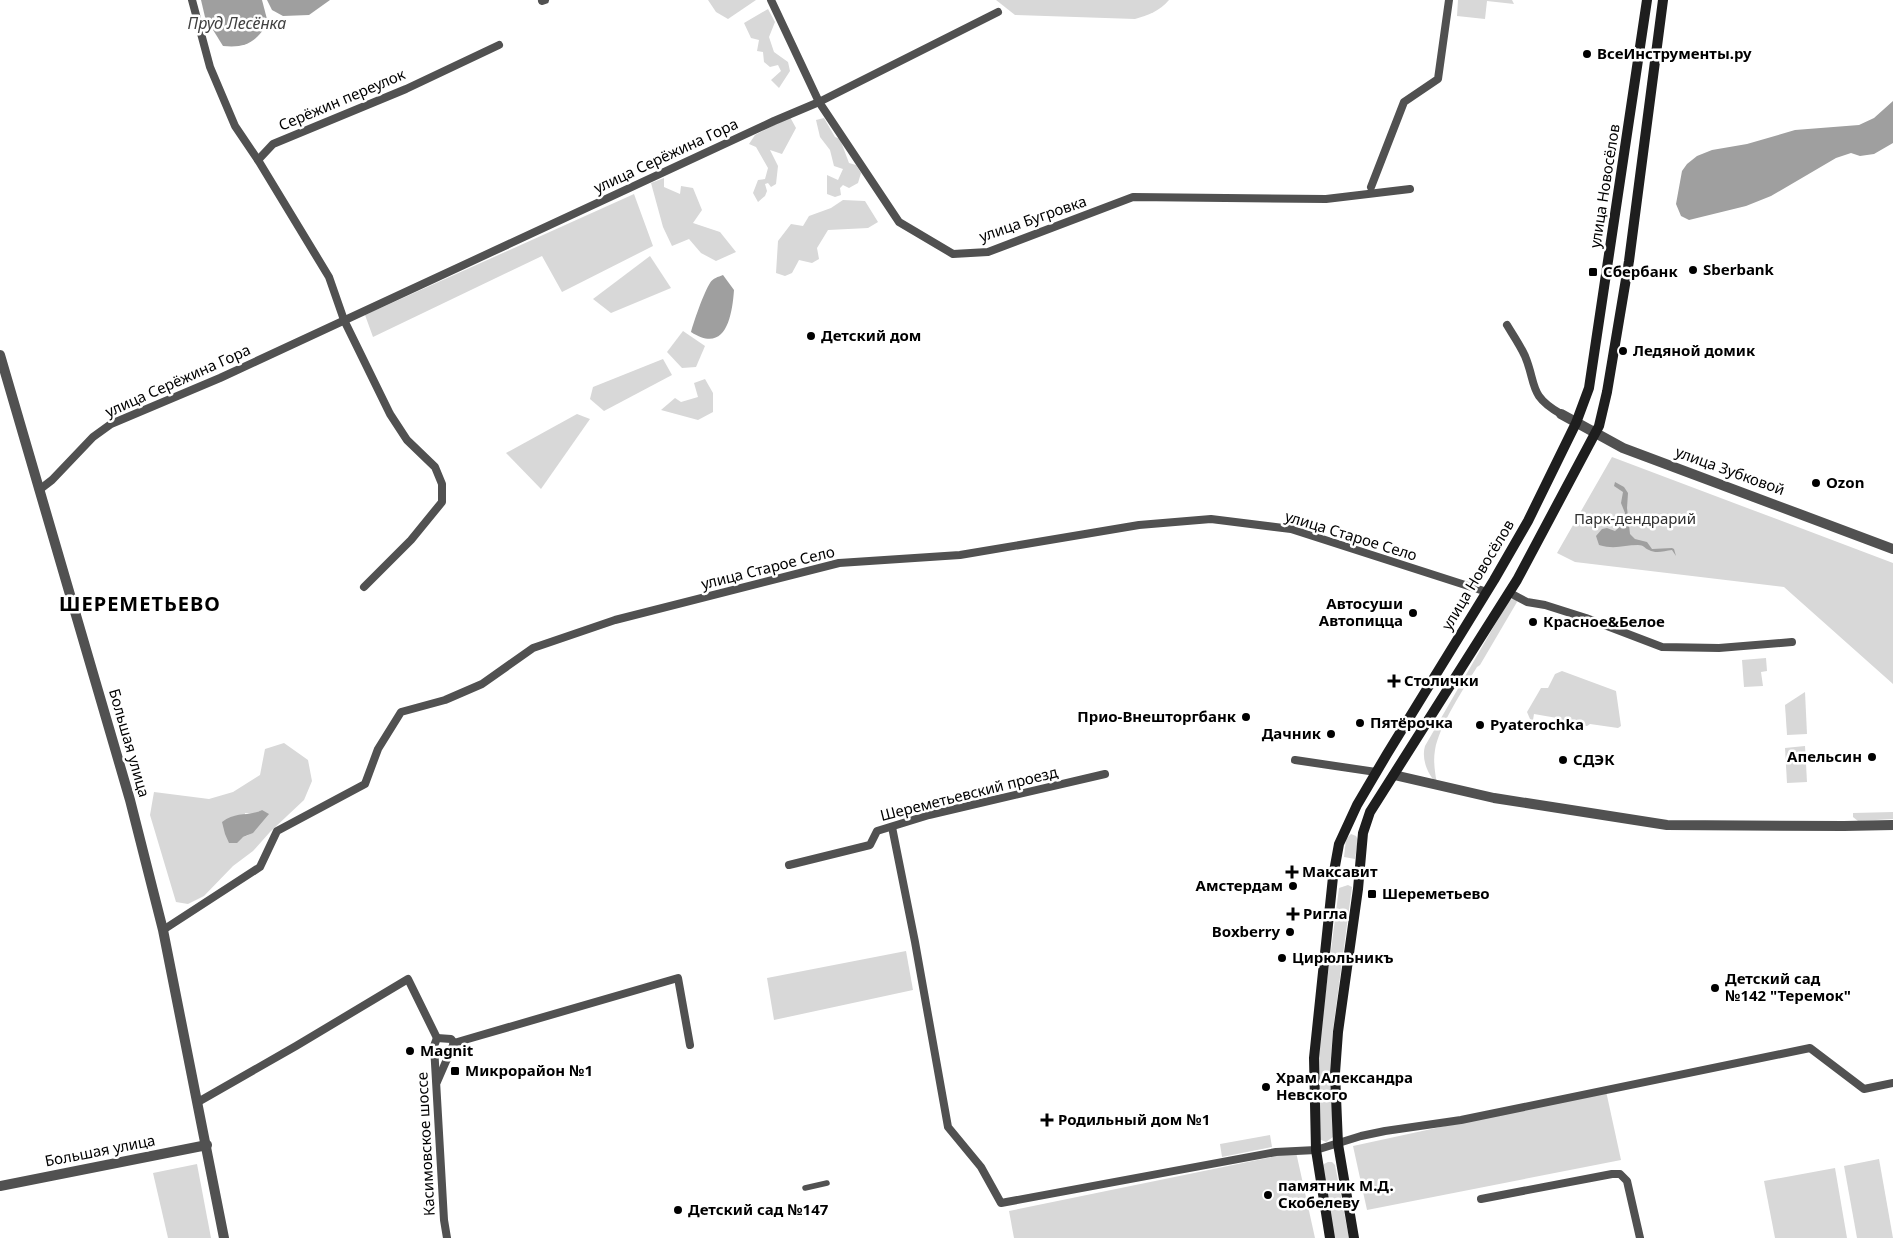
<svg xmlns="http://www.w3.org/2000/svg" width="1893" height="1238" font-family="'Noto Sans',sans-serif">
<style>
.green{fill:#d8d8d8;fill-rule:evenodd}
.water{fill:#9f9f9f}
.lines{fill:none;stroke-linecap:round;stroke-linejoin:round}
.pedestrian{stroke:#515151;stroke-width:5.5}
.minor{stroke:#515151;stroke-width:8}
.tertiary{stroke:#515151;stroke-width:10}
.secondary{stroke:#1e1e1e;stroke-width:10}
.poi-dot{fill:#000;stroke:#fff;stroke-width:2}
.labels{text-anchor:middle;stroke-width:5;stroke-linejoin:round;paint-order:stroke}
.poi-label{font-size:15px;font-weight:bold;fill:#000;stroke:#fff;text-anchor:start}
.street-label{font-size:15px;fill:#000;stroke:#fff}
.park-label{font-size:15px;fill:#2f2f2f;stroke:#fff}
.water-label{font-size:16px;font-style:italic;fill:#404040;stroke:#fff}
.district-label{font-size:20px;font-weight:bold;letter-spacing:1px;fill:#000;stroke:#fff}
</style>
<rect width="100%" height="100%" fill="#fff"/>
<!-- green -->
<g class="green">
<path d="M708 0H756L728 19 716 12Z"/>
<path d="M996 0H1169C1160 11 1148 15 1135 19L1015 15Z"/>
<path d="M1458 0H1512L1514 4 1487 1 1485 19 1457 16Z"/>
<path d="M768 9 775 22 769 37 774 52 788 62 790 71 779 88 771 80 781 71 778 65 770 67 764 62 763 52 757 51 759 40 751 38 744 23Z"/>
<path d="M790 117 796 128 782 154 770 150 778 166 776 184 771 187 768 183 765 184 767 191 765 196 758 202 753 193 758 180 765 179 768 168 756 147 749 144 755 135Z"/>
<path d="M824 118 835 137 840 139 849 163 856 165 861 173 858 183 849 188 843 185 840 188 841 195 835 197 827 194V175L838 180 843 169 834 166 830 150 820 137 816 120Z"/>
<path d="M664 178V187L680 194 681 186 693 188 702 210 693 223 720 232 736 252 716 261 701 253 689 239 672 246 663 227 651 183Z"/>
<path d="M634 194 653 246 562 292 542 256 373 337 365 315Z"/>
<path d="M843 200 865 201 878 222 868 228 828 230 817 248 819 259 812 263 799 260 792 273 785 276 776 273 778 241 791 224 803 226 809 216 831 208Z"/>
<path d="M650 256 671 288 611 313 593 299Z"/>
<path d="M683 331 705 346 696 367 682 368 667 352Z"/>
<path d="M663 359 672 375 604 411 590 399 593 387Z"/>
<path d="M705 379 713 393V412L698 420 661 410 675 398 681 402 698 397 694 383Z"/>
<path d="M577 414 590 419 541 489 506 453Z"/>
<path d="M1612 457 1893 563V684L1784 587 1575 562 1557 553Z"/>
<path d="M1513 599H1516L1517 602 1480 665 1477 667C1464 688 1439 726 1435 750 1433 761 1435 773 1437 784 1428 775 1421 759 1425 746L1509 600Z"/>
<path d="M1766 658 1767 671 1761 672 1763 686 1744 687 1742 660Z"/>
<path d="M1562 671 1616 691 1621 726 1618 728 1590 724 1587 726 1561 722 1557 718 1534 714 1533 720 1530 719 1527 712 1541 688H1548L1555 674Z"/>
<path d="M1805 692 1807 734 1787 735 1785 705Z"/>
<path d="M284 743 308 760 312 781 304 800 270 832 253 851 233 866 204 896 188 904 176 902 150 815 154 792 209 799 233 792 260 775 265 749ZM262 810C259 823 257 833 243 837L245 813 253 814Z"/>
<path d="M1805 746 1807 782 1787 783 1785 748Z"/>
<path d="M1893 812V819L1858 821 1853 817V813Z"/>
<path d="M1351 834 1356 836 1358 840 1355 859 1344 857 1346 839Z"/>
<path d="M1348 885 1352 887 1333 1030 1330 1071 1333 1137 1326 1142 1319 1139 1318 1069 1321 1028 1339 888Z"/>
<path d="M906 951 913 990 774 1020 767 978Z"/>
<path d="M1606 1091 1621 1160 1367 1210 1353 1146Z"/>
<path d="M1270 1135 1272 1147 1222 1157 1220 1144Z"/>
<path d="M1296 1152 1315 1238H1014L1009 1211Z"/>
<path d="M1879 1159 1893 1238H1857L1844 1166Z"/>
<path d="M1328 1162H1332L1335 1165 1349 1238H1334L1322 1167 1324 1164Z"/>
<path d="M197 1164 211 1238H168L153 1173Z"/>
<path d="M1835 1168 1847 1238H1775L1764 1181Z"/>
</g>
<!-- water -->
<g class="water">
<path d="M201 0H262L268 23C255 43 246 48 223 46L205 17Z"/>
<path d="M267 0H330L309 15 283 16 272 10Z"/>
<path d="M1893 101V143L1874 154 1860 156 1851 153 1836 158 1771 196 1746 206 1689 220 1681 216 1676 204 1682 171 1687 164 1697 156 1712 150 1747 144 1795 130 1859 125 1874 118Z"/>
<path d="M723 275 734 290C732 318 725 354 691 332 694 321 704 292 710 283 713 278 718 277 723 275Z"/>
<path d="M1615 482 1624 487 1628 493 1627 508 1630 534 1635 539 1647 542 1652 549 1672 548 1674 549 1676 556 1672 550C1664 551 1656 554 1649 550 1644 548 1644 545 1638 545 1624 545 1615 550 1599 545L1596 536 1602 529 1607 528 1615 531 1624 523 1625 513 1621 503 1623 492 1614 486Z"/>
<path d="M262 810 269 814 253 833 243 837 237 843H229L225 834 222 822C236 811 247 817 262 810Z"/>
</g>
<g class="lines">
<!-- pedestrian -->
<path class="pedestrian" d="M805 1188 827 1183"/>
<!-- minor -->
<g class="minor">
<path d="M192 0 210 67 235 126 258 160"/>
<path d="M771 0 819 102 899 222 953 254 988 252 1133 197 1326 199 1410 189"/>
<path d="M542 1 545 0"/>
<path d="M1371 187 1404 102 1438 79 1449 0"/>
<path d="M1507 325C1513 335 1520 345 1525 356 1537 385 1528 395 1561 414"/>
<path d="M39 490 52 480 93 437 111 424 220 378 774 121 819 102 998 12"/>
<path d="M364 587 411 540 442 502V484L435 467 407 440 390 414 344 320 329 277 258 160 273 144 406 89 499 45"/>
<path d="M1510 593 1527 602 1545 605 1586 618 1662 647 1719 648 1792 642"/>
<path d="M1295 760 1376 772"/>
<path d="M892 827 915 942 948 1127 981 1167 1001 1203 1276 1152 1316 1150 1361 1136 1385 1131 1461 1120 1810 1048 1864 1089 1893 1083"/>
<path d="M789 865 870 845 877 831 929 815 1105 774"/>
<path d="M163 930 260 867 277 831 365 784 378 749 401 712 445 700 482 684 533 648 615 620 839 563 960 555 1139 525 1211 519 1291 529 1487 592"/>
<path d="M437 1038 434 1046 444 1220 447 1238"/>
<path d="M437 1038 451 1039 454 1043"/>
<path d="M454 1043 678 978 690 1045"/>
<path d="M437 1082 454 1043"/>
<path d="M198 1102 296 1046 408 979 437 1038"/>
<path d="M1481 1199 1612 1174H1620L1627 1181 1640 1238"/>
</g>
<!-- tertiary -->
<g class="tertiary">
<path d="M0 355 130 800 163 930 224 1238"/>
<path d="M1561 414 1623 448 1893 549"/>
<path d="M1394 775 1494 798 1667 825 1844 826 1893 825"/>
<path d="M0 1186 207 1145"/>
</g>
<!-- secondary -->
<g class="secondary">
<path d="M1330 1238 1316 1150 1314 1058 1333 877 1339 844 1357 805 1387 754 1494 580 1528 521 1576 423 1589 388 1647 0"/>
<path d="M1354 1238 1338 1144 1335 1073 1338 1032 1358 889 1363 833 1370 812 1517 580 1599 426 1607 392 1629 261 1663 0"/>
</g>
</g>
<!-- markers -->
<g class="poi-dot">
<circle cx="1587" cy="54" r="5"/>
<circle cx="1693" cy="270" r="5"/>
<rect x="1588" y="267" width="10" height="10" rx="2.5"/>
<circle cx="811" cy="336" r="5"/>
<circle cx="1623" cy="351" r="5"/>
<circle cx="1816" cy="483" r="5"/>
<circle cx="1413" cy="613" r="5"/>
<circle cx="1533" cy="622" r="5"/>
<path d="M1391.5 673.5h5v5h5v5h-5v5h-5v-5h-5v-5h5z"/>
<circle cx="1246" cy="717" r="5"/>
<circle cx="1360" cy="723" r="5"/>
<circle cx="1480" cy="725" r="5"/>
<circle cx="1331" cy="734" r="5"/>
<circle cx="1872" cy="757" r="5"/>
<circle cx="1563" cy="760" r="5"/>
<path d="M1289.5 864.5h5v5h5v5h-5v5h-5v-5h-5v-5h5z"/>
<circle cx="1293" cy="886" r="5"/>
<rect x="1367" y="889" width="10" height="10" rx="2.5"/>
<path d="M1290.5 906.5h5v5h5v5h-5v5h-5v-5h-5v-5h5z"/>
<circle cx="1290" cy="932" r="5"/>
<circle cx="1282" cy="958" r="5"/>
<circle cx="1715" cy="988" r="5"/>
<circle cx="410" cy="1051" r="5"/>
<rect x="450" y="1066" width="10" height="10" rx="2.5"/>
<circle cx="1266" cy="1087" r="5"/>
<path d="M1044.5 1112.5h5v5h5v5h-5v5h-5v-5h-5v-5h5z"/>
<circle cx="1268" cy="1195" r="5"/>
<circle cx="678" cy="1210" r="5"/>
</g>
<g class="labels">
<!-- poi labels -->
<g class="poi-label">
<text x="1597" y="59">ВсеИнструменты.ру</text>
<text x="1703" y="275">Sberbank</text>
<text x="1603" y="277">Сбербанк</text>
<text x="821" y="341">Детский дом</text>
<text x="1633" y="356">Ледяной домик</text>
<text x="1826" y="488">Ozon</text>
<text x="1403" y="609" text-anchor="end">Автосуши<tspan x="1403" dy="17">Автопицца</tspan></text>
<text x="1543" y="627">Красное&amp;Белое</text>
<text x="1404" y="686">Столички</text>
<text x="1236" y="722" text-anchor="end">Прио-Внешторгбанк</text>
<text x="1370" y="728">Пятёрочка</text>
<text x="1490" y="730">Pyaterochka</text>
<text x="1321" y="739" text-anchor="end">Дачник</text>
<text x="1862" y="762" text-anchor="end">Апельсин</text>
<text x="1573" y="765">СДЭК</text>
<text x="1302" y="877">Максавит</text>
<text x="1283" y="891" text-anchor="end">Амстердам</text>
<text x="1382" y="899">Шереметьево</text>
<text x="1303" y="919">Ригла</text>
<text x="1280" y="937" text-anchor="end">Boxberry</text>
<text x="1292" y="963">Цирюльникъ</text>
<text x="1725" y="984">Детский сад<tspan x="1725" dy="17">№142 "Теремок"</tspan></text>
<text x="420" y="1056">Magnit</text>
<text x="465" y="1076">Микрорайон №1</text>
<text x="1276" y="1083">Храм Александра<tspan x="1276" dy="17">Невского</tspan></text>
<text x="1058" y="1125">Родильный дом №1</text>
<text x="1278" y="1191">памятник М.Д.<tspan x="1278" dy="17">Скобелеву</tspan></text>
<text x="688" y="1215">Детский сад №147</text>
</g>
<!-- street labels -->
<g class="street-label">
<text transform="translate(342 100) rotate(-23)" y="5">Серёжин переулок</text>
<text transform="translate(666 156) rotate(-25)" y="5">улица Серёжина Гора</text>
<text transform="translate(1605 186) rotate(-81)" y="5">улица Новосёлов</text>
<text transform="translate(1033 219) rotate(-19)" y="5">улица Бугровка</text>
<text transform="translate(178 381) rotate(-24)" y="5">улица Серёжина Гора</text>
<text transform="translate(1730 471) rotate(20)" y="5">улица Зубковой</text>
<text transform="translate(1351 536) rotate(17)" y="5">улица Старое Село</text>
<text transform="translate(768 568) rotate(-14)" y="5">улица Старое Село</text>
<text transform="translate(1478 575) rotate(-59)" y="5">улица Новосёлов</text>
<text transform="translate(129 743) rotate(74)" y="5">Большая улица</text>
<text transform="translate(969 794) rotate(-14)" y="5">Шереметьевский проезд</text>
<text transform="translate(426 1144) rotate(-93)" y="5">Касимовское шоссе</text>
<text transform="translate(100 1151) rotate(-11)" y="5">Большая улица</text>
</g>
<!-- park labels -->
<g class="park-label">
<text x="1635" y="524">Парк-дендрарий</text>
</g>
<!-- water labels -->
<g class="water-label">
<text x="237" y="29">Пруд Лесёнка</text>
</g>
<!-- district labels -->
<g class="district-label">
<text x="140" y="611">ШЕРЕМЕТЬЕВО</text>
</g>
</g>
</svg>
